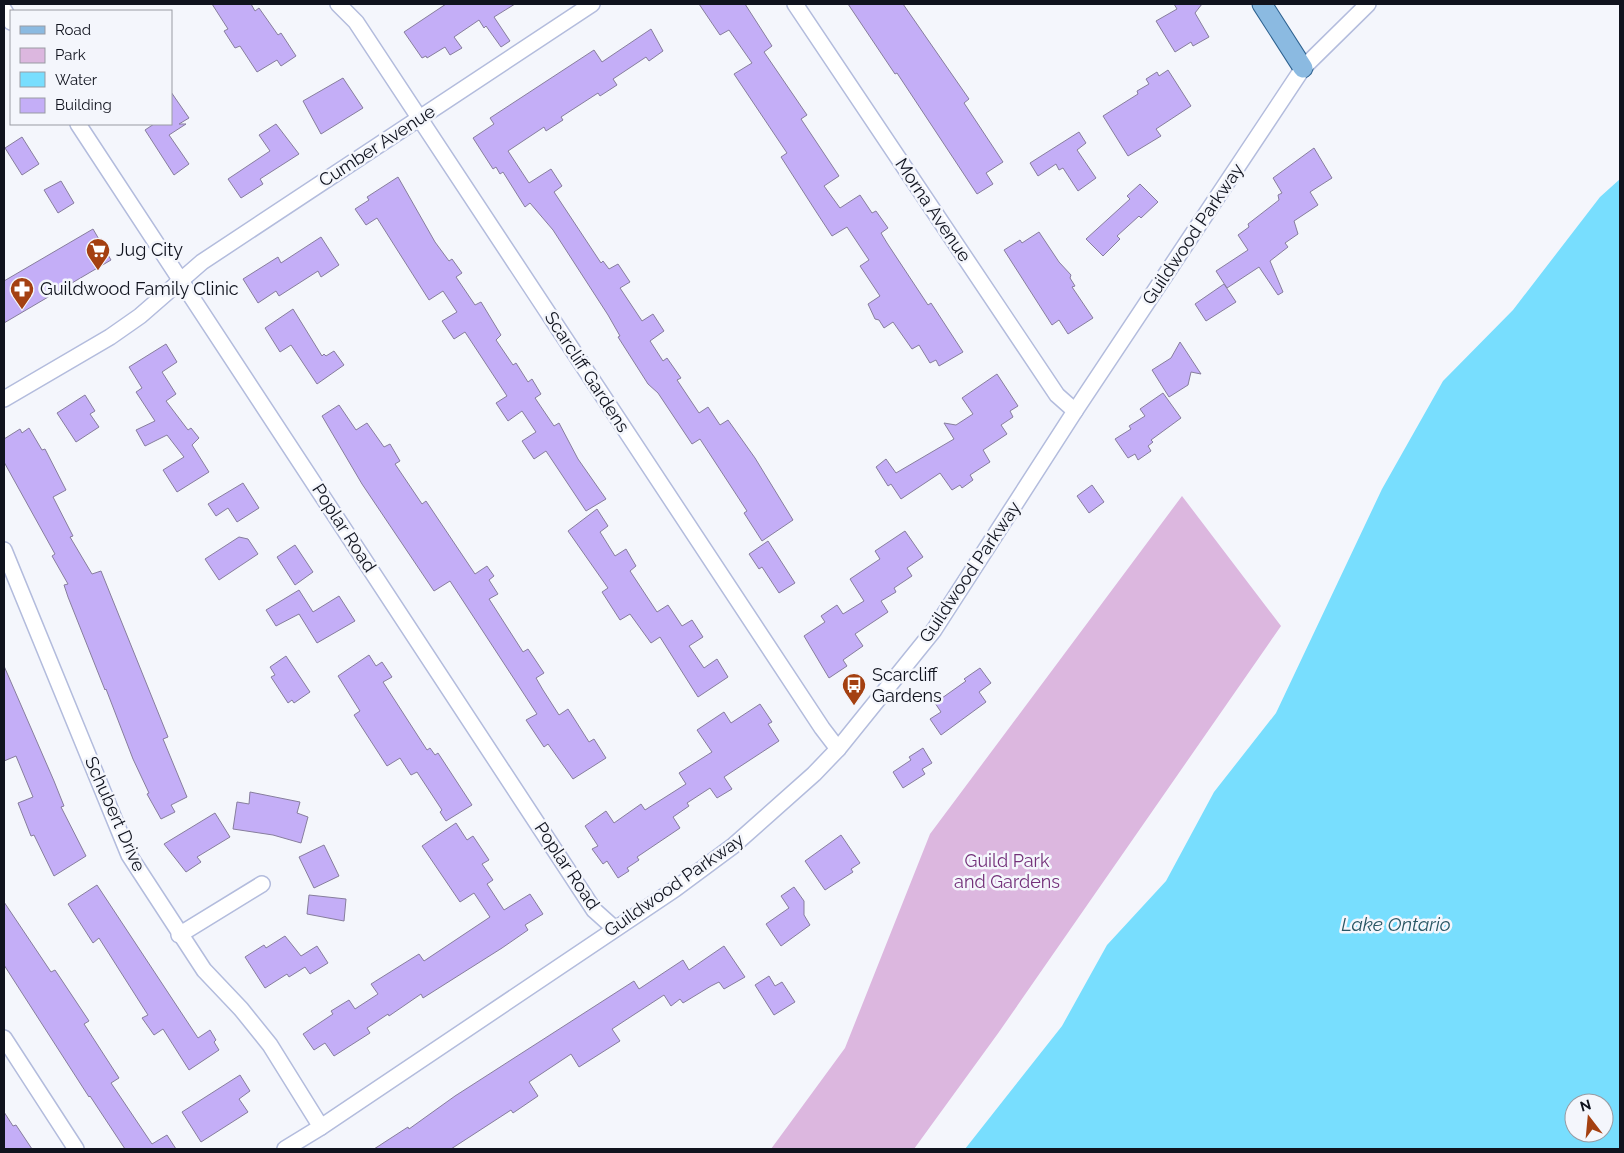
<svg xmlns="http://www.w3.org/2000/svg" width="1624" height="1153" font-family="Raleway,sans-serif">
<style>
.green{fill:#dcb7df}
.water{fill:#78defe;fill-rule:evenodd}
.building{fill:#c4aef7;stroke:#877e9d}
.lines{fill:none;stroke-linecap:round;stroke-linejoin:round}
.minor-casing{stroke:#b3bcdd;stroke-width:18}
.major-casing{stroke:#2e6290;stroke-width:21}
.minor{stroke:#fff;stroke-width:15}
.major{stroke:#8bbae1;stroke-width:19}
.labels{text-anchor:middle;stroke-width:5;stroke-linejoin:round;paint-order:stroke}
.street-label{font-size:18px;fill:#10131e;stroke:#f4f6fc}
.poi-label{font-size:18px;fill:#10131e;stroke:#f4f6fc;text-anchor:start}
.park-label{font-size:18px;fill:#733079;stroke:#f4f6fc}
.water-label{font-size:19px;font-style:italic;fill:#295664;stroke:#f4f6fc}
</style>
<rect width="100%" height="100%" fill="#f4f6fc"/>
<!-- green -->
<path class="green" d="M1182 496 1281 626 999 1032 914 1149H771L845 1048 930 834Z"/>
<!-- water -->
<path class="water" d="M1620 179V1149H965L1062 1026 1107 945 1166 881 1214 792 1276 713 1382 489 1443 381 1513 310 1600 197ZM1574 1103H1604V1133H1574Z"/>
<!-- building -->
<g class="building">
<path d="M212 4H251L255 11 259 8 278 35 281 33 296 56 281 66 277 60 257 72 240 46 235 48 224 31 228 29Z"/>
<path d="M446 4H515L494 17 510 41 501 47 486 26 484 28 479 20 454 37 462 48 450 55 445 47 427 58 426 56 422 58 404 32Z"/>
<path d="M699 4H745L772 46 764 52 807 115 801 119 839 176 824 186 840 208 860 195 872 213 876 211 888 228 881 233 887 243 928 305 931 303 963 352 939 366 936 360 930 363 919 345 912 349 893 322 884 328 879 320 875 319 868 304 880 296 860 266 869 260 847 227 832 236 815 210 781 157 787 153 734 74 752 63 729 30 720 35Z"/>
<path d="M848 4H903L969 99 964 103 1003 162 986 173 993 184 977 194 897 73 895 74Z"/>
<path d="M1174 4H1202L1195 13 1209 37 1193 46 1191 42 1175 52 1156 21 1177 9Z"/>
<path d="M651 29 663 51 649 61 646 57 613 79 617 85 600 96 598 93 561 117 563 120 546 131 544 127 508 151 529 183 551 169 562 186 554 192 601 263 603 261 609 269 618 264 630 282 620 288 642 321 653 314 664 331 650 341 663 361 667 358 681 378 677 380 699 413 708 407 720 425 728 420 755 458 793 520 762 541 744 513 747 511 700 439 692 444 658 393 648 384 618 337 620 336 608 315 553 230 530 203 525 207 503 172 500 174 496 167 493 169 473 138 494 124 490 118 594 50 602 62Z"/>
<path d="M1168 70 1191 106 1156 129 1161 136 1128 156 1103 116 1138 94 1137 91 1149 84 1146 79 1157 72 1159 76Z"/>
<path d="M343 78 363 108 321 134 303 101Z"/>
<path d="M171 92 189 118 179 124H186L169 135 189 164 174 175 145 130 154 124H171Z"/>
<path d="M276 124 299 154 260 179 263 184 241 198 228 179 270 151 259 135Z"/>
<path d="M1079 132 1086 143 1077 150 1096 178 1078 191 1063 168 1059 170 1056 164 1038 176 1030 163Z"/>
<path d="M22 137 39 164 22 175 5 148Z"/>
<path d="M1314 148 1332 178 1310 192 1318 205 1294 221 1298 234 1285 243 1288 247 1270 261 1283 292 1278 295 1259 267 1227 288 1216 271 1248 250 1238 235 1249 227 1248 224 1279 200 1278 195 1282 193 1273 178Z"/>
<path d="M398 177 435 242 449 261 452 259 462 273 456 277 475 305 481 302 501 335 496 340 513 365 516 363 528 382 532 379 541 394 535 398 554 426 559 423 578 459 606 499 586 511 546 451 534 459 522 441 536 432 522 411 508 421 496 403 507 396 465 332 454 339 442 321 457 312 443 291 429 300 377 218 366 225 355 209 369 200 367 197Z"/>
<path d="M61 181 74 203 58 213 44 190Z"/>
<path d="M1140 184 1158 202 1141 218 1139 216 1117 236 1120 239 1103 256 1086 239 1130 199 1127 196Z"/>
<path d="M93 229 111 260 4 323V281Z"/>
<path d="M1039 232 1059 262 1071 275 1070 278 1075 286 1072 287 1093 318 1068 334 1059 320 1052 325 1004 250 1020 240 1022 243Z"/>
<path d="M321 237 339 265 321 277 318 271 279 296 276 291 258 303 243 279 278 257 281 263Z"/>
<path d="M1224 284 1236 302 1206 321 1195 304Z"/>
<path d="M293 309 322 356 324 354 326 356 334 351 344 365 317 384 291 345 280 352 265 328Z"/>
<path d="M1180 342 1201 374 1191 372 1188 385 1169 397 1152 370 1171 358Z"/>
<path d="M166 344 177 362 162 372 176 394 166 401 188 430 191 428 199 438 192 445 209 472 177 492 163 470 184 457 167 435 145 446 136 430 155 421 136 392 142 388 129 367Z"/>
<path d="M997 374 1018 406 1010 411 1013 417 1001 425 1007 434 983 450 990 462 970 475 973 480 962 488 960 485 952 490 940 473 901 499 891 484 888 486 876 467 886 459 896 473 954 439 944 423 956 425 973 414 962 398Z"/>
<path d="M1163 393 1181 418 1151 440 1153 442 1148 446 1151 451 1138 460 1135 454 1128 458 1115 439 1131 429 1129 426 1145 416 1140 409Z"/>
<path d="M85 395 95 411 90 414 99 427 76 442 57 413Z"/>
<path d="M339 405 356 430 367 423 384 447 390 444 400 461 395 464 422 504 426 501 475 574 487 566 494 576 489 580 498 594 489 599 523 652 528 649 544 673 536 678 543 690 559 715 568 709 589 742 594 739 606 758 573 779 548 744 544 747 526 720 537 714 450 581 434 591 362 484 322 416Z"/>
<path d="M29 428 42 450 45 449 66 490 53 497 73 536 70 537 92 574 101 571 168 737 163 739 187 797 171 805 175 812 161 819 147 794 149 793 133 759 106 689 105 690 68 597 64 585 68 584 52 556 55 554 4 462V439L20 429 22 433Z"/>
<path d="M243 483 259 508 237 522 228 508 216 516 208 504Z"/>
<path d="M1092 485 1104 502 1089 513 1077 496Z"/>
<path d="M597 509 608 526 600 532 615 556 626 549 636 566 630 571 657 612 668 605 682 626 692 620 703 637 689 646 704 668 717 659 728 677 698 697 660 637 651 643 630 614 620 620 602 592 608 588 568 531Z"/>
<path d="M905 531 923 557 907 568 912 576 894 588 896 592 881 601 888 612 855 634 863 646 843 660 847 666 829 678 804 636 825 622 821 616 837 605 843 614 864 601 850 579 880 559 875 551Z"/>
<path d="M239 537 248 539 258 554 219 580 205 559Z"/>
<path d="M768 541 795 583 779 593 762 567 759 569 749 554Z"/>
<path d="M295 545 313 572 295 585 277 557Z"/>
<path d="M299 590 313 612 339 596 355 621 317 643 299 614 276 626 266 610Z"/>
<path d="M369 655 376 666 382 662 392 677 383 682 427 750 430 748 435 755 438 753 472 805 446 821 440 812 442 810 417 772 411 775 400 758 387 766 354 715 360 711 338 676Z"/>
<path d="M286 656 310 692 294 703 292 700 288 703 271 677 275 675 270 667Z"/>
<path d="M4 666 54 781 64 806 61 807 86 856 54 876 34 835 31 836 18 803 33 797 16 756 4 761Z"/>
<path d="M980 668 991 683 979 692 986 702 941 735 930 719 941 712 935 703 966 681 964 679Z"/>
<path d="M760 704 772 722 768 724 779 741 724 777 732 789 717 798 710 788 687 803 689 806 673 817 680 828 637 857 639 860 627 868 629 871 618 878 607 861 603 864 592 849 598 846 585 826 606 811 614 823 641 804 645 810 686 784 679 773 712 752 697 730 724 712 731 723Z"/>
<path d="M923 748 932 763 922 769 925 774 903 788 893 772 911 760 909 757Z"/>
<path d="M250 792 300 802 297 813 308 817 301 843 273 835 233 829 237 802 249 804Z"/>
<path d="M215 813 230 837 197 857 201 862 186 872 164 844Z"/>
<path d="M456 823 467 840 473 836 489 860 482 864 493 880 487 884 504 910 530 894 543 914 525 925 528 930 502 948 423 998 421 994 389 1016 388 1014 367 1028 370 1033 334 1056 325 1043 314 1050 303 1034 333 1014 331 1011 349 1000 355 1009 378 994 371 984 419 954 424 961 490 917 474 893 460 902 422 846Z"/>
<path d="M841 835 860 863 851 869 853 872 825 890 805 861Z"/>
<path d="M324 845 339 876 314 888 299 857Z"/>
<path d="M97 885 198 1038 210 1030 216 1040 214 1042 219 1050 189 1070 163 1029 154 1035 142 1018 148 1015 99 938 93 943 68 904Z"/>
<path d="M794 887 804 901V915L810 925 781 946 766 924 789 908 781 896Z"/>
<path d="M309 895 346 899 344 921 307 914Z"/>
<path d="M4 902 51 972 55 970 89 1021 84 1024 119 1078 111 1083 152 1144 167 1135 176 1149H125L90 1096 89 1097 4 965Z"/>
<path d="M285 936 301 956 317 946 328 963 310 974 305 967 289 977 287 974 265 988 245 957 264 945 266 948Z"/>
<path d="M724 946 745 977 724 989 719 982 711 986 683 1003 680 999 671 1006 664 995 612 1029 620 1041 579 1067 571 1054 529 1082 538 1096 513 1113 511 1110 451 1149H374L408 1127 409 1129 455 1096 634 981 639 989 683 960 689 970Z"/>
<path d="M769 976 775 986 782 982 795 1002 774 1015 755 985Z"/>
<path d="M240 1075 250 1091 239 1099 248 1112 201 1142 182 1112Z"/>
<path d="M4 1112 13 1126 16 1125 32 1149H4Z"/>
</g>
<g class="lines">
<!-- minor casing -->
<g class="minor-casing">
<g id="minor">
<path d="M338 4 356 22 822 728 838 749"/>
<path d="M795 4 1057 395 1075 411"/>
<path d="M4 10 11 22"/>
<path d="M78 124 594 910 614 928"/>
<path d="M4 399 110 337 140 316 202 262 592 4"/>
<path d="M4 550 129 855 204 970 241 1009 270 1045 321 1127"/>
<path d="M179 935 262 884"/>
<path d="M4 1038 76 1149"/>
<path d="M285 1149 321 1127 675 889 733 846 814 774 838 749 934 630 1075 411 1303 68 1368 4"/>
</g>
</g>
<!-- major casing -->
<g class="major-casing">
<path id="major" d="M1262 4 1303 68"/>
</g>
<!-- minor -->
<use href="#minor" class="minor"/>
<!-- major -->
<use href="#major" class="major"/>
</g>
<!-- icons -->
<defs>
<g id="supermarket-pin" transform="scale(1.25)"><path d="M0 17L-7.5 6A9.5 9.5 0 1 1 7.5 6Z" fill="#a44011" stroke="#f4f6fc"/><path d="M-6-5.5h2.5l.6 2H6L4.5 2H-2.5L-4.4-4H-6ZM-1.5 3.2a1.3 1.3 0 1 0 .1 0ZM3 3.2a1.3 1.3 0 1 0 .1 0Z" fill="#fff"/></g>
<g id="pharmacy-pin" transform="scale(1.25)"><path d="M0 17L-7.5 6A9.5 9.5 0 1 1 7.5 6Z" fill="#a44011" stroke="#f4f6fc"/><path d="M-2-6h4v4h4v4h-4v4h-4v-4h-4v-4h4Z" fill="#fff"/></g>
<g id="bus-pin" transform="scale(1.25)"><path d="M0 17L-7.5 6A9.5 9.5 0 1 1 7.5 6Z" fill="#a44011" stroke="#f4f6fc"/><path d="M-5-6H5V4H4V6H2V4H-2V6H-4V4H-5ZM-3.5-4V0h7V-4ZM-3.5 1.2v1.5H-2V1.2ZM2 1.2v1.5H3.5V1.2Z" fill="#fff"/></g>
</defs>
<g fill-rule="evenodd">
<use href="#supermarket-pin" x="98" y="250"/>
<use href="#pharmacy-pin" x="22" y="289"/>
<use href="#bus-pin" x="854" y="685"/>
</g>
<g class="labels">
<!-- street labels -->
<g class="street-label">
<text transform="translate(377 146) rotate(-33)" y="6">Cumber Avenue</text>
<text transform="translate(933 210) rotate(56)" y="6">Morna Avenue</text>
<text transform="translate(1193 234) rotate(-56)" y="6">Guildwood Parkway</text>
<text transform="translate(587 372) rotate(57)" y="6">Scarcliff Gardens</text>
<text transform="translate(344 528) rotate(57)" y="6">Poplar Road</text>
<text transform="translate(970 572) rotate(-56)" y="6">Guildwood Parkway</text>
<text transform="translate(115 814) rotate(66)" y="6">Schubert Drive</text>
<text transform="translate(567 866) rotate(56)" y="6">Poplar Road</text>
<text transform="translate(674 885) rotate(-35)" y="6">Guildwood Parkway</text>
</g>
<!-- poi labels -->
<g class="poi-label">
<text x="116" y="256">Jug City</text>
<text x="40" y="295">Guildwood Family Clinic</text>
<text x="872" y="681">Scarcliff<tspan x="872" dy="21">Gardens</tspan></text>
</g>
<!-- park labels -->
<g class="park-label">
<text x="1007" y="867">Guild Park<tspan x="1007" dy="21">and Gardens</tspan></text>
</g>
<!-- water labels -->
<g class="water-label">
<text x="1396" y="931">Lake Ontario</text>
</g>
</g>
<!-- border -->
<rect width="1624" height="1153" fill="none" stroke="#10131e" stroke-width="10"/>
<!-- legend -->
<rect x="10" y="10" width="162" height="115" fill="#f4f6fc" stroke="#999ba3"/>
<rect x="20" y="26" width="25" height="8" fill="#8bbae1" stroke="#999ba3"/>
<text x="55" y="35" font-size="15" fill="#10131e">Road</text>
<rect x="20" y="48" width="25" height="15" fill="#dcb7df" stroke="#999ba3"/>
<text x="55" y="60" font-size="15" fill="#10131e">Park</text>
<rect x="20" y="72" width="25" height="15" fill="#78defe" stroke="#999ba3"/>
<text x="55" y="85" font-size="15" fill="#10131e">Water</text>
<rect x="20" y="98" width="25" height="15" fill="#c4aef7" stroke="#999ba3"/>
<text x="55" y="110" font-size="15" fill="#10131e">Building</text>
<!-- north arrow -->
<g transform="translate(1589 1118) rotate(344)"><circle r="24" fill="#f4f6fc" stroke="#999ba3"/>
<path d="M0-4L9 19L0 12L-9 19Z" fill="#a44011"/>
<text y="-8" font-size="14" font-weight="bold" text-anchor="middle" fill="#10131e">N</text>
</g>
</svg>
